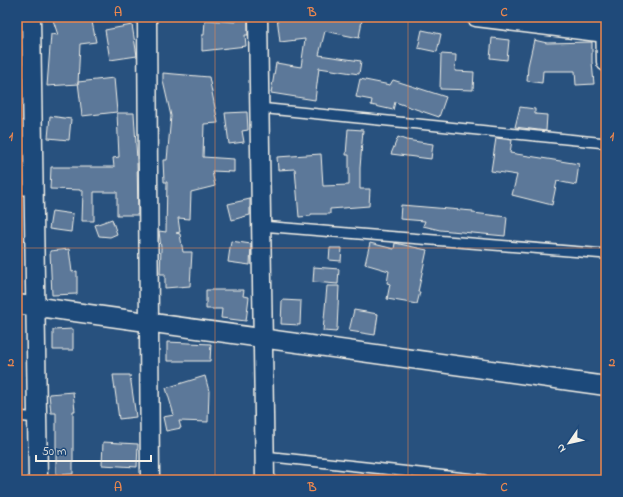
<svg xmlns="http://www.w3.org/2000/svg" width="623" height="497" font-family="'Indie Flower',sans-serif">
<style>
.building{fill:#5b7899;stroke:#f4f1e8}
.lines{fill:none;stroke-linecap:round;stroke-linejoin:round}
.lane-casing{stroke:#f4f1e8;stroke-width:12}
.street-casing{stroke:#f4f1e8;stroke-width:21}
.lane{stroke:#1f4a7a;stroke-width:9}
.street{stroke:#1f4a7a;stroke-width:18}
.grid{fill:none;stroke:#ec874e;stroke-width:1;stroke-opacity:0.55}
.neatline{fill:none;stroke:#ec874e;stroke-width:1.5}
.grid-label{font-size:13px;text-anchor:middle;font-weight:bold;fill:#ec874e}
</style>
<rect width="100%" height="100%" fill="#28517e"/>
<filter id="ink" filterUnits="userSpaceOnUse"><feTurbulence type="fractalNoise" baseFrequency=".025" numOctaves="2"/><feDisplacementMap in="SourceGraphic" scale="8" xChannelSelector="R" yChannelSelector="G"/><feConvolveMatrix kernelMatrix="1 2 1 2 8 2 1 2 1" color-interpolation-filters="sRGB"/></filter>
<g filter="url(#ink)">
<!-- building -->
<g class="building">
<path d="M52 17H91L96 42 80 44 78 84 47 86 51 34 58 35Z"/>
<path d="M236 17H248V35H245L246 46 202 51V35H204L205 20 236 22Z"/>
<path d="M277 17H345L362 20 359 38 325 31 319 55 361 61 359 74 319 68 315 100 271 93 276 63 301 67 305 39 280 42Z"/>
<path d="M132 25 137 56 110 60 105 30Z"/>
<path d="M422 30 441 34 437 52 418 48Z"/>
<path d="M492 38 509 40 507 60 490 58Z"/>
<path d="M534 40 547 43 592 42V62L594 84 576 85 575 71H543L542 83 527 81 528 66Z"/>
<path d="M441 54 456 55 455 71 474 72 473 90 440 89Z"/>
<path d="M163 73 209 77 218 123 204 124 203 157 234 159V172L212 171 215 186 191 192 190 219 178 218 180 232 176 233 180 234 183 252H192L190 286 165 288V274H160L161 248 159 231 166 232 167 182H164L163 160H167L171 116 163 81Z"/>
<path d="M114 78 117 112 82 116 78 82Z"/>
<path d="M360 79 390 85 393 80 446 97 439 117 395 102 393 110 371 105 372 100 356 97Z"/>
<path d="M520 107 535 109V114L547 115 546 131 515 127Z"/>
<path d="M247 112 248 130 242 131 244 142 229 144 225 113Z"/>
<path d="M117 113H134L137 160 138 215H117V192H94V221H82L83 190 50 189 51 167H114L113 158 119 157Z"/>
<path d="M50 116 71 119 69 140 48 138Z"/>
<path d="M348 129 363 130 360 168V189H370L369 206 330 209V214H311V216L299 217 295 169 278 170 277 157 321 154 323 186 349 185V155H346Z"/>
<path d="M398 137 406 140 433 144 431 159 391 154Z"/>
<path d="M496 138 512 140 510 153 579 164 576 185 557 181 552 205 512 195 517 175 491 171Z"/>
<path d="M250 199V215L232 220 228 204Z"/>
<path d="M401 205 473 211V213L507 217 505 236 440 230 423 226 425 221 400 219Z"/>
<path d="M52 211 73 214 71 232 49 229Z"/>
<path d="M112 219 117 234 110 237 99 236 95 225Z"/>
<path d="M231 241 251 244 250 265 228 262Z"/>
<path d="M370 243 394 249 395 243 427 250 418 292H420L417 304 387 299 390 284 387 283 389 271 365 264Z"/>
<path d="M330 248H342L341 261 329 260Z"/>
<path d="M69 249 72 272 77 271V294L52 295 50 251Z"/>
<path d="M314 267 339 269 338 284 313 282Z"/>
<path d="M327 286H339L337 329 336 332 323 331Z"/>
<path d="M206 290H244L243 296 249 297 246 321 221 318 222 309H206Z"/>
<path d="M282 300 301 301 300 325 281 324Z"/>
<path d="M354 310 378 314 375 335 349 331Z"/>
<path d="M73 329V350H53V330Z"/>
<path d="M167 342 211 344 210 361H167Z"/>
<path d="M113 375H130L136 417 119 419Z"/>
<path d="M205 376 209 391 208 422 179 421 181 428 166 431 163 417 174 415 166 388Z"/>
<path d="M73 392 75 411H73V474L56 475V413H51L49 394Z"/>
<path d="M103 442 138 444 137 467 102 465Z"/>
</g>
<g class="lines">
<!-- lane casing -->
<g class="lane-casing">
<g id="lane">
<path d="M17 72 32 73"/>
<path d="M259 108 606 143"/>
<path d="M17 189 34 191"/>
<path d="M261 226 606 254"/>
<path d="M17 416 37 418"/>
<path d="M264 456 484 480"/>
</g>
</g>
<!-- street casing -->
<g class="street-casing">
<g id="street">
<path d="M31 17 38 480"/>
<path d="M147 17 150 480"/>
<path d="M258 17 265 480"/>
<path d="M476 17 606 33"/>
<path d="M605 17 606 62"/>
<path d="M17 304 606 386"/>
</g>
</g>
<!-- lane -->
<use href="#lane" class="lane"/>
<!-- street -->
<use href="#street" class="street"/>
</g>
</g>
<!-- grid -->
<path class="grid" d="M215 17V480M408 17V480M17 248H606"/>
<!-- margin -->
<rect width="623" height="497" fill="none" stroke="#1f4a7a" stroke-width="44"/>
<!-- north arrow -->
<g transform="translate(569 443) rotate(236)" stroke="#1f4a7a" stroke-width="3" paint-order="stroke">
<path d="M0-3L7 15L0 10L-7 15Z" fill="#f4f1e8"/>
<text y="-6" font-size="11" font-weight="bold" text-anchor="middle" fill="#f4f1e8">N</text>
</g>
<!-- scale -->
<path d="M36 455v6h115v-6" fill="none" stroke="#f4f1e8" stroke-width="2"/>
<text x="42" y="455" font-size="12" fill="#f4f1e8" stroke="#1f4a7a" stroke-width="3" paint-order="stroke">50 m</text>
<rect x="22" y="22" width="579" height="453" class="neatline"/>
<g class="grid-label">
<text x="118" y="16">A</text>
<text x="312" y="16">B</text>
<text x="504" y="16">C</text>
<text x="11" y="140">1</text>
<text x="612" y="140">1</text>
<text x="11" y="366">2</text>
<text x="612" y="366">2</text>
<text x="118" y="491">A</text>
<text x="312" y="491">B</text>
<text x="504" y="491">C</text>
</g>
</svg>
